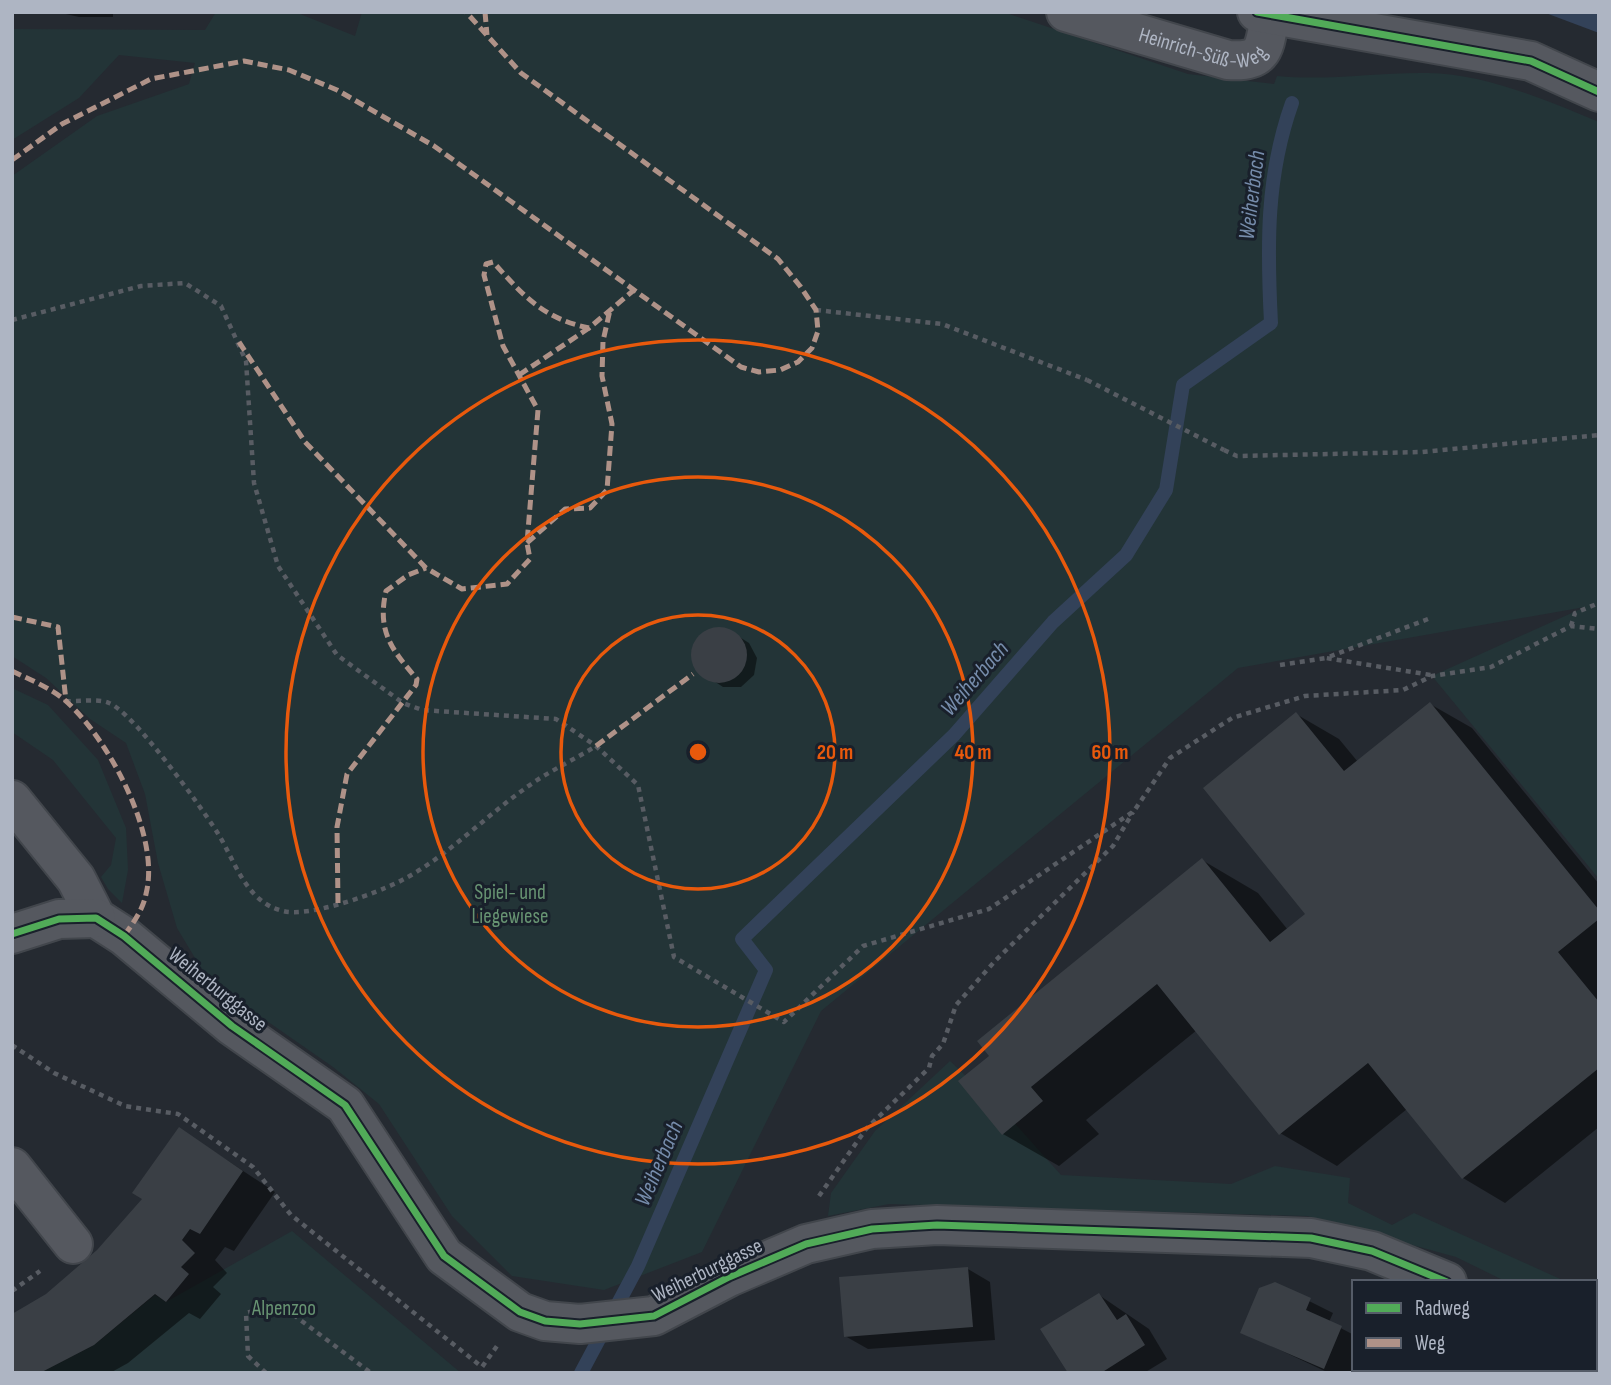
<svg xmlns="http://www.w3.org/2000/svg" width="1611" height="1385" font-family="'Sofia Sans Condensed',sans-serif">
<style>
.green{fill:#233437}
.water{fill:#334259}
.shadow{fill:#0007}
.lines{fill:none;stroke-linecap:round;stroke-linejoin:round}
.stream{stroke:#334259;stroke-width:14}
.building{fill:#3a3f45}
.minor-casing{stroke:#42464c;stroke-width:42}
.path{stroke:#585c63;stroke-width:4.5;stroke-dasharray:5 5;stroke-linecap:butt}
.minor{stroke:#55585f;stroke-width:38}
.path-bridge{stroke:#585c63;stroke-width:4.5;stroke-dasharray:5 5;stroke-linecap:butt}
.quiet{stroke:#af9288;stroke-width:5;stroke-dasharray:10 5;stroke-linecap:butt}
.cycleway-casing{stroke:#19202b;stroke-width:11}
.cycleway{stroke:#51ab58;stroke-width:7}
.ring{fill:none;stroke:#e8590c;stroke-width:3.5}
.labels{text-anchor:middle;stroke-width:6;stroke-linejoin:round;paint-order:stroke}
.street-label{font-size:21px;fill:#aeb5c3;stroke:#19202b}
.park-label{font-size:21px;fill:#679372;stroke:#19202b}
.water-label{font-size:23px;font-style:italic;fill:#768cab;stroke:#19202b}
.centre{fill:#e8590c;stroke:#19202b;stroke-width:3.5}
.ring-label{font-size:21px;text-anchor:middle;font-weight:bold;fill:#e8590c;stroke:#19202b;stroke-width:6;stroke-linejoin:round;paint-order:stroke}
</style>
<rect width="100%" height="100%" fill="#252a31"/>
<!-- green -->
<g class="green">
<path d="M216 12H295L355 36 362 12H1003L1188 74 1274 84 1277 76C1328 81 1378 72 1428 73 1486 74 1546 100 1599 122V879L1432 676 1585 607 1238 668 821 1011 702 1252 604 1290 512 1276 452 1216 379 1104 333 1067 241 1003 201 968 177 928 158 863 145 794 126 743 90 719 46 678 12 656V176L97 116 189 84 195 63 119 55 79 98 12 140V29L205 30Z"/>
<path d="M12 688 48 705 98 760 126 828 128 870 122 903 108 889 101 877 111 865 116 838 53 760 12 732Z"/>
<path d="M950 1061 1010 1118 1061 1175 1231 1184 1275 1166 1350 1178 1348 1203 1392 1225 1414 1213 1567 1282H1507L1456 1257 1307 1216 889 1204 828 1216 831 1193 875 1131Z"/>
<path d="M292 1231 461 1373H40L94 1345 155 1295 166 1302Z"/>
</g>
<!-- water -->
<path class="water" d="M1543 12H1599V33Z"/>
<!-- shadow -->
<g class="shadow">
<path d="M57 12H113V17H79Z"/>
<path d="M713 629 730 631 749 643 757 658 754 675 741 687H723L697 670 693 662 695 645 705 632Z"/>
<path d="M1430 704 1472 728 1599 884V1127L1505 1203 1463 1178 1407 1109 1337 1166 1280 1133 1197 1030 1086 1120 1099 1134 1059 1166 1003 1134 991 1056 1202 860 1258 893 1288 930 1307 914 1296 714 1339 739 1358 762Z"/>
<path d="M180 1129 275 1192 234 1251 225 1247 215 1260 227 1273 213 1287 221 1294 200 1319 189 1313 128 1363 110 1373H12L47 1296 78 1271 145 1199Z"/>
<path d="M968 1269 990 1282 995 1340 868 1349 845 1336Z"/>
<path d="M1275 1284 1333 1313 1329 1322 1354 1335V1364L1350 1373H1329L1242 1332Z"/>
<path d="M1099 1295 1149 1329 1167 1359 1144 1373H1070Z"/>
</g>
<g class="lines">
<!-- stream -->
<path class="stream" d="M581 1373 638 1266 766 970 742 939 954 735 1053 622 1126 555 1166 490 1183 385 1271 323C1267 246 1266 176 1292 103"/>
</g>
<!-- building -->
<g class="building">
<circle cx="719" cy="655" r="28"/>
<path d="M1430 702 1599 910V919L1558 952 1599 1002V1068L1462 1179 1368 1063 1279 1135 1157 984 1031 1087 1043 1101 1002 1135 958 1081 989 1056 977 1041 1202 858 1270 942 1305 914 1203 788 1296 712 1344 771Z"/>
<path d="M179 1127 243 1171 200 1234 190 1229 182 1240 195 1253 181 1267 189 1274 166 1302 155 1294 94 1345 40 1373H12V1314L46 1294 97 1250 142 1199 132 1193Z"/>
<path d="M968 1267 973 1327 844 1337 839 1277Z"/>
<path d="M1275 1282 1311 1298 1306 1310 1342 1326 1324 1369 1240 1333 1259 1288Z"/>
<path d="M1099 1293 1117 1320 1126 1314 1145 1345 1101 1373H1068L1040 1329Z"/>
</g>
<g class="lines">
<!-- minor casing -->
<g class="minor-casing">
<g id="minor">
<path id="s1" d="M1066 12 1228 60C1266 63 1264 47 1270 16"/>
<path d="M1257 12 1531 61 1599 92"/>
<path d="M12 800 76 879 96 918 124 936 232 1026 345 1105 444 1256 520 1312 545 1321 580 1324 654 1316 729 1277 806 1244 872 1229 937 1225 1311 1238 1372 1251 1447 1282"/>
<path d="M12 934 59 919 96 918"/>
<path d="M12 1167 73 1244"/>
<path d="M1595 1354 1599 1355"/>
</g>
</g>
<!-- path -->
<g class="path">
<path d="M816 310 942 324 1087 380"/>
<path d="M12 320 141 286 185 283 221 306 246 361 254 483 278 566 337 655 403 703 422 710 556 719 596 746 638 785 674 957 784 1022 863 946 989 909 1134 811 1170 758 1232 718 1305 696 1403 690 1432 676 1491 667 1571 626 1599 629"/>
<path d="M1224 450 1237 456 1422 452 1599 435"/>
<path d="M1428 619 1326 658 1431 675"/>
<path d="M1571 626 1575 613 1599 603"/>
<path d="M1280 665 1326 658"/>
<path d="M66 701C78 702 98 698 109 703 134 713 201 807 217 832 235 860 245 902 283 911 307 917 362 898 385 888 437 867 478 822 523 790 545 773 572 761 596 746"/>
<path d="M12 1045 54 1073 125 1106 178 1114 253 1167 291 1215 482 1367 497 1346"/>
<path d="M819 1196 866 1129 929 1068 932 1056 943 1044 956 1005 996 960 1113 846 1133 812"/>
<path d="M12 1291 40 1271"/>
<path d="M266 1373 248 1356 246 1313 279 1304 371 1373"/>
<path d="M1423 1373 1425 1369"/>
</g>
<!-- minor -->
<use href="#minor" class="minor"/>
<!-- path-bridge -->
<path class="path-bridge" d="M1087 380 1224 450"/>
<!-- quiet -->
<g class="quiet">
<path d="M485 12 487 35"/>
<path d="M12 160 62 124 151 79 244 61 289 70 337 90 434 146 741 367 759 372 780 370 798 362 812 348 818 331 816 310 800 286 778 259 521 73 466 12"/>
<path d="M239 342 305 442 426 568 462 589 507 584 530 559 527 543 538 410 503 346 484 275 486 264 493 262C524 296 542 318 589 328L634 290"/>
<path d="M519 375 589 328"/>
<path d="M527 543 565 509 590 508 607 490 612 424 602 376 603 341 610 310"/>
<path d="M12 617 58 627 66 701"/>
<path d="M12 671C31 680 53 689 68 703 109 741 161 836 146 894 143 910 133 923 124 936"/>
<path d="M596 746 693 674"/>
<path d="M338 903 337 827 347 774 416 685 417 679C391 649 377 631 386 591L408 575 426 568"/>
</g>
<!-- cycleway casing -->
<g class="cycleway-casing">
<g id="cycleway">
<path d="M1257 12 1531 61 1599 92"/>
<path d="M12 934 59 919 96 918 124 936 232 1026 345 1105 444 1256 520 1312 545 1321 580 1324 654 1316 729 1277 806 1244 872 1229 937 1225 1311 1238 1372 1251 1447 1282"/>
</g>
</g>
<!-- cycleway -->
<use href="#cycleway" class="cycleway"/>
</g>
<!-- distance rings -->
<g class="ring">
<circle cx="698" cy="752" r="137"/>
<circle cx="698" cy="752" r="275"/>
<circle cx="698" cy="752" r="412"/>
</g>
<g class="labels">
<!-- street labels -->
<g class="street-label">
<text dy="7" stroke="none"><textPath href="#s1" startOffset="142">Heinrich-Süß-Weg</textPath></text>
<text transform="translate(218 989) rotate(39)" y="7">Weiherburggasse</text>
<text transform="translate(707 1270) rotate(-26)" y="7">Weiherburggasse</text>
</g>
<!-- park labels -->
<g class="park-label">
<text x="510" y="899">Spiel- und<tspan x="510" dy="24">Liegewiese</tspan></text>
<text x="284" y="1315">Alpenzoo</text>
</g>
<!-- water labels -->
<g class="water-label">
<text transform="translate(1251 195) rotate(-83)" y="8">Weiherbach</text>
<text transform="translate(974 678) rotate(-49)" y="8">Weiherbach</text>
<text transform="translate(658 1163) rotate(-67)" y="8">Weiherbach</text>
</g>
</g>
<circle cx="698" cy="752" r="10" class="centre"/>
<g class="ring-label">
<text x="835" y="759">20 m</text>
<text x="973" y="759">40 m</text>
<text x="1110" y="759">60 m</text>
</g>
<!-- border -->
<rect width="1611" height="1385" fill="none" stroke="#aeb5c3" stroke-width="28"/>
<!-- legend -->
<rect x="1352" y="1280" width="245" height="91" fill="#19202b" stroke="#555c68" stroke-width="2"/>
<rect x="1366" y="1303" width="35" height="10" fill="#51ab58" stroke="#555c68" stroke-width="2"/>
<text x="1415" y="1315" font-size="21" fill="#aeb5c3">Radweg</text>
<rect x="1366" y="1338" width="35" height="10" fill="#af9288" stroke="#555c68" stroke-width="2"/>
<text x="1415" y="1350" font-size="21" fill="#aeb5c3">Weg</text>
</svg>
